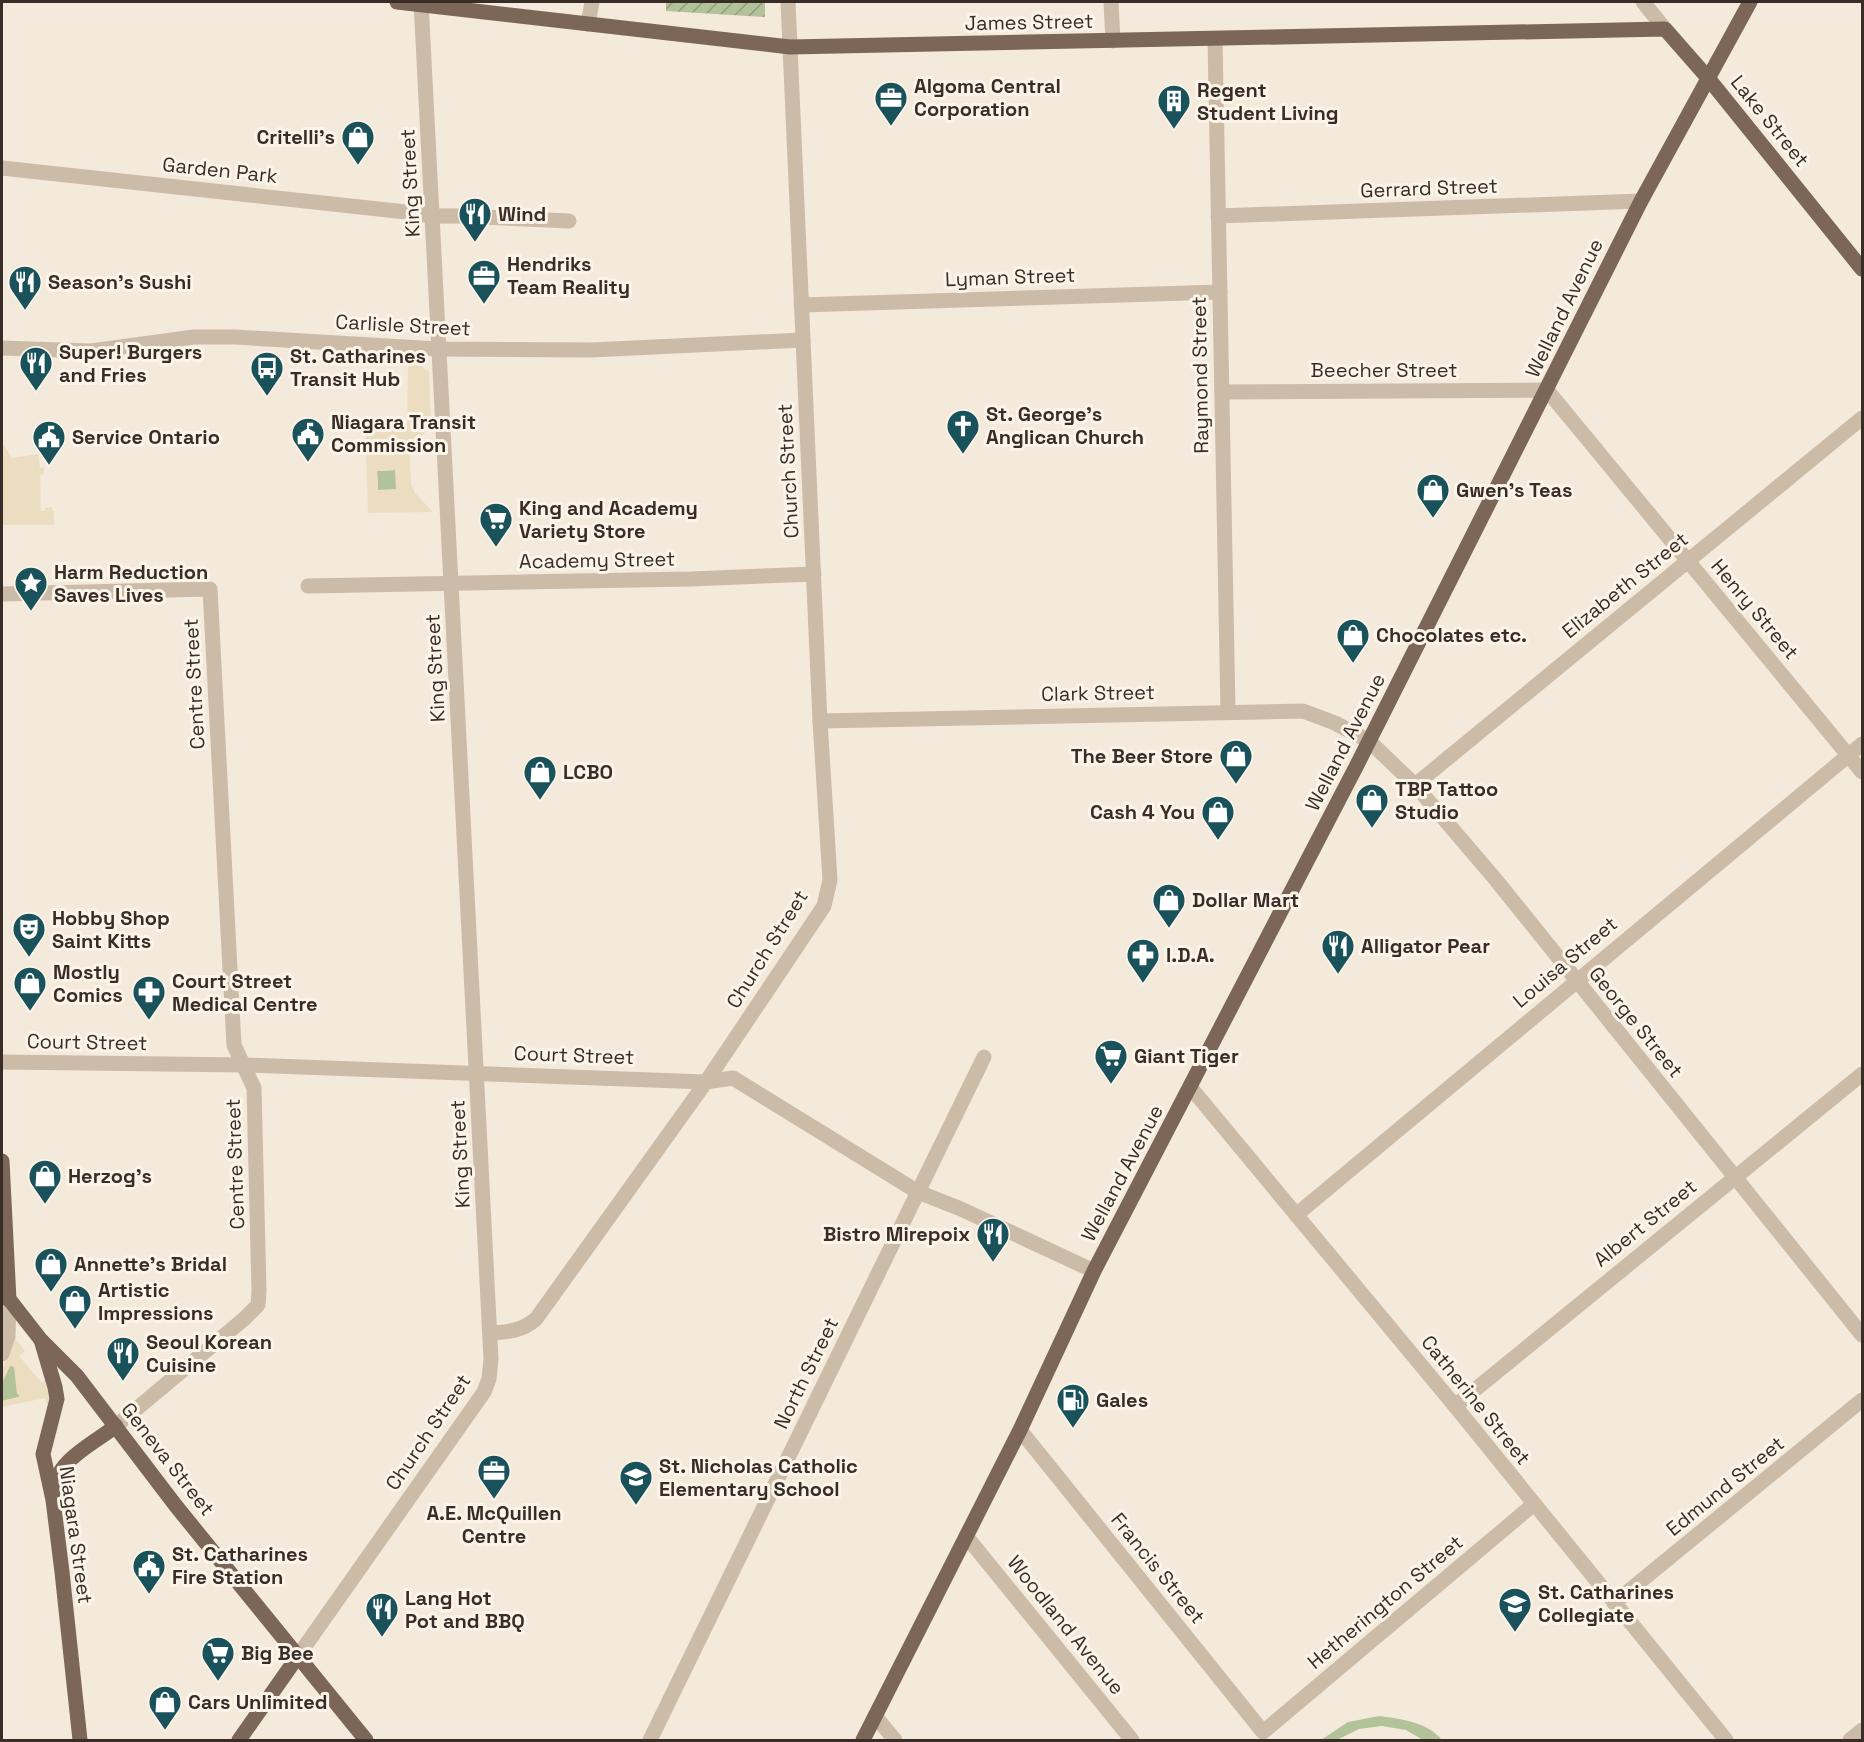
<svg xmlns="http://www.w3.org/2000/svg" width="1864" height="1742" font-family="'Space Grotesk',sans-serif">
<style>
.grass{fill:#b2c39a}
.garden{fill:url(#garden-furrows)}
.plaza{fill:#ecddc1;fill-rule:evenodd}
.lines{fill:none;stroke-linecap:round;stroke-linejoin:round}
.minor{stroke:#ccbba6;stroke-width:15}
.major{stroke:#7b6658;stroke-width:15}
.labels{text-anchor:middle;stroke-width:6;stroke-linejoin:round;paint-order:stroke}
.street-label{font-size:20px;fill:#382e27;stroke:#fbf4e8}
.poi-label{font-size:20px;font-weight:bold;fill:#382e27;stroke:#fbf4e8;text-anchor:start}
</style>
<defs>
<pattern id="garden-furrows" width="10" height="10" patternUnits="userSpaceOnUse" patternTransform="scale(1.5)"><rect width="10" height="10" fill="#b2c39a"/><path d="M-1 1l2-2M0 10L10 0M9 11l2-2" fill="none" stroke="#929f7e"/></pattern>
</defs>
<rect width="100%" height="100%" fill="#f3eadb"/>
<!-- grass -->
<g class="grass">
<path d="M396 470V490H378L377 471Z"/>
<path d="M10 1365 15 1367 19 1397 2 1401V1383Z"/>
<path d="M1379 1716C1402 1719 1427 1722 1442 1740H1423L1406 1730 1382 1726 1359 1729 1337 1740H1321L1348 1722Z"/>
</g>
<!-- garden -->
<path class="garden" d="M666 2H765V17L666 11Z"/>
<!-- plaza -->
<g class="plaza">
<path d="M408 364 420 365 429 372 431 421 428 429 409 449 411 484 415 493 433 512 368 513 366 453 362 452V450H366V431L361 430V429L407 428ZM395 470 396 489 378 490 377 471Z"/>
<path d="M2 442 12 458 38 454 40 468 44 467V474L40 475 41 511H45V508L52 507V511H54V525H2Z"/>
<path d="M15 1338 25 1351 19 1356 42 1383 46 1380 50 1395 49 1405H47L45 1398 2 1407V1401L19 1397V1394H17L14 1367 10 1366 2 1383V1370Z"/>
</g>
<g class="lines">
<!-- minor -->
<g class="minor">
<path d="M1111 2 1113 41"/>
<path d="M1643 2 1665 29"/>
<path d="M588 24 592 2"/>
<path d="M1215 39 1228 711"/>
<path d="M2 168 406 212 433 216H459L569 221"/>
<path d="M1218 216 1641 201"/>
<path d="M801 305 1220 292"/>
<path d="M2 348 91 351 194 337H235L438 349 591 350 803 340"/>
<path d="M1222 392 1547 390 1862 772"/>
<path d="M308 586 691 579 814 574"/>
<path d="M2 594 210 589 234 1045 254 1088 259 1291 258 1305 244 1319 116 1426"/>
<path d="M820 721 1303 711 1335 723 1369 741 1415 785 1496 880 1862 1335"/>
<path d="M1415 785 1862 418"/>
<path d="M2 1062 245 1065 706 1082 733 1078 918 1192 961 1209 1094 1271"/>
<path d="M1191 1088 1455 1406 1726 1740"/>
<path d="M1296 1215 1862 744"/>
<path d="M490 1333C508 1332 522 1331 536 1319L706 1082 824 906 830 880 820 721 788 2"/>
<path d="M2 1354 8 1336 9 1300"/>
<path d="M1455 1406 1862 1074"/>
<path d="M1020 1430 1263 1732 1534 1504"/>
<path d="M966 1536 1132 1740"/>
<path d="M1614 1603 1862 1400"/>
<path d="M298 1656 484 1392 489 1379 491 1359 421 2"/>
<path d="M875 1716 895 1740"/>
<path d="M650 1740 984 1057"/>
<path d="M1850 1740 1862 1730"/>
</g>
<!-- major -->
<g class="major">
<path d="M397 2 790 47 1665 29 1708 78 1862 269"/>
<path d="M2 1161 9 1300"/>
<path d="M2 1290 41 1340 77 1376 176 1506 366 1740"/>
<path d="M42 1343 55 1387 57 1399 43 1454 53 1500 62 1572 80 1740"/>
<path d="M53 1494C54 1461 93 1444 116 1426"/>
<path d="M239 1740 298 1656"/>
<path d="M863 1740 1020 1430 1094 1271 1358 763 1641 201 1750 2"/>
</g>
</g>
<!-- icons -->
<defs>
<g id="office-pin" transform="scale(1.725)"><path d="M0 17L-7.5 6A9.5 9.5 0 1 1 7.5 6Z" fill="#1a525c" stroke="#fbf4e8"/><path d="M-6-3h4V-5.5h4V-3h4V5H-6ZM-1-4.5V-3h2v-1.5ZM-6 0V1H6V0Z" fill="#fff"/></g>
<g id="building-pin" transform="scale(1.725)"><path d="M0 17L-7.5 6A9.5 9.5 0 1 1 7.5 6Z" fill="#1a525c" stroke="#fbf4e8"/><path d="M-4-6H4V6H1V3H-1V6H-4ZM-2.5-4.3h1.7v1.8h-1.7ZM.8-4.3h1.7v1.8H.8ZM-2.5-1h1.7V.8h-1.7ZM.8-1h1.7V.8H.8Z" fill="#fff"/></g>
<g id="shop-pin" transform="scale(1.725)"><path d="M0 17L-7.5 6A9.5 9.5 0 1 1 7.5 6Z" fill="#1a525c" stroke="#fbf4e8"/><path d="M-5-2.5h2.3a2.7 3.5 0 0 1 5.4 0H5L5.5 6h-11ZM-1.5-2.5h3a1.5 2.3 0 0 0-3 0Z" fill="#fff"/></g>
<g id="restaurant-pin" transform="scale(1.725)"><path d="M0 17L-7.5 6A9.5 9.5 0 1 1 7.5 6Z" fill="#1a525c" stroke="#fbf4e8"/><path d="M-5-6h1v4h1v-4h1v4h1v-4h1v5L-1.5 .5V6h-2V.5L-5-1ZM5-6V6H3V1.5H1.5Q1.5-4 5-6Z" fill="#fff"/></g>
<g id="bus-pin" transform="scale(1.725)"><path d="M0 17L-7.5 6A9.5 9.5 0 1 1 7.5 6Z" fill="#1a525c" stroke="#fbf4e8"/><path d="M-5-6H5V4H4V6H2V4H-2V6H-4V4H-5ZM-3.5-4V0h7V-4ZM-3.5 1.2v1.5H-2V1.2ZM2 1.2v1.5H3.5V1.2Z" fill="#fff"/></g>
<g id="church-pin" transform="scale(1.725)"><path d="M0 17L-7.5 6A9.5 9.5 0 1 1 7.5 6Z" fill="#1a525c" stroke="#fbf4e8"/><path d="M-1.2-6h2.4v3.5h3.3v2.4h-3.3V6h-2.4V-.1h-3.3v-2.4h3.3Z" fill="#fff"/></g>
<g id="civic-pin" transform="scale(1.725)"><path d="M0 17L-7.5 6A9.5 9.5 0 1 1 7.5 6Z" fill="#1a525c" stroke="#fbf4e8"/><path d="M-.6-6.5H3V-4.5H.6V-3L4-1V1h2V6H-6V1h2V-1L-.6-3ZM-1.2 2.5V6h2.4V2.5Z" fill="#fff"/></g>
<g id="supermarket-pin" transform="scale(1.725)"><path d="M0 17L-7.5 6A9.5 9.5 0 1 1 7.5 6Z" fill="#1a525c" stroke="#fbf4e8"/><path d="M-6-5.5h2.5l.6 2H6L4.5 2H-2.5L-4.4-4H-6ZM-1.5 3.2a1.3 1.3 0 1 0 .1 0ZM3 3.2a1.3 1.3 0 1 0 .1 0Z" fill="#fff"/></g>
<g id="sight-pin" transform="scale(1.725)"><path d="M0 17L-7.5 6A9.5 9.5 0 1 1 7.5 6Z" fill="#1a525c" stroke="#fbf4e8"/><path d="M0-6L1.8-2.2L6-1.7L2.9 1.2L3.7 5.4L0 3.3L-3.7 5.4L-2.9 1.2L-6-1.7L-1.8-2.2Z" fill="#fff"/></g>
<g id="theatre-pin" transform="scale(1.725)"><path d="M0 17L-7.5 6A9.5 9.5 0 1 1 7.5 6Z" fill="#1a525c" stroke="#fbf4e8"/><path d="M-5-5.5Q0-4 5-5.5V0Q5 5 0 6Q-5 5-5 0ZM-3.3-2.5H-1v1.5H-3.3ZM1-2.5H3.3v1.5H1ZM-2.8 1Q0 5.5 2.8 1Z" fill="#fff"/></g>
<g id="pharmacy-pin" transform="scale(1.725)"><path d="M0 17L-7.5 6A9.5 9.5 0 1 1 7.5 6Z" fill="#1a525c" stroke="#fbf4e8"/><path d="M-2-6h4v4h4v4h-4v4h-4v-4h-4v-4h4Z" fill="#fff"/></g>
<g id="fuel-pin" transform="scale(1.725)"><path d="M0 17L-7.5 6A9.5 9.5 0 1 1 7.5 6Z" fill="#1a525c" stroke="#fbf4e8"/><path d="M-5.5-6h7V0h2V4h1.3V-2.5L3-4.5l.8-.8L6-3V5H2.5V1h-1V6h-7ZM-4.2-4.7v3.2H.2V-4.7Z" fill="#fff"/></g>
<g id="school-pin" transform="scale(1.725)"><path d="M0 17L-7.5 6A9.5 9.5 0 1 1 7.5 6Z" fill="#1a525c" stroke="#fbf4e8"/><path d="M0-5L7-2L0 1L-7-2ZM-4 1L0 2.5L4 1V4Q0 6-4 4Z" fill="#fff"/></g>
</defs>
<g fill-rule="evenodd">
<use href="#office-pin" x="891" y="98"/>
<use href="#building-pin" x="1174" y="101"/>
<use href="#shop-pin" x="358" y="137"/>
<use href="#restaurant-pin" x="475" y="214"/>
<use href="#office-pin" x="484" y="276"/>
<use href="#restaurant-pin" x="25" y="282"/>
<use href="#restaurant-pin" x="36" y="363"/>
<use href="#bus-pin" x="267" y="368"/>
<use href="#church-pin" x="963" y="426"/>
<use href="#civic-pin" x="308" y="434"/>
<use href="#civic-pin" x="49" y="437"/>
<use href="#shop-pin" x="1433" y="490"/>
<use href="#supermarket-pin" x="496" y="519"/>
<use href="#sight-pin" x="31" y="583"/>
<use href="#shop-pin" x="1353" y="635"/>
<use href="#shop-pin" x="1236" y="756"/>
<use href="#shop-pin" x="540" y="772"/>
<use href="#shop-pin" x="1372" y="800"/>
<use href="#shop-pin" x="1218" y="812"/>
<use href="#shop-pin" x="1169" y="900"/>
<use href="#theatre-pin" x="29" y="929"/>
<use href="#restaurant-pin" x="1338" y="946"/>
<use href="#pharmacy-pin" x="1143" y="955"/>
<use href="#shop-pin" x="30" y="983"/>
<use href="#pharmacy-pin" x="149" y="992"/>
<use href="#supermarket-pin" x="1111" y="1056"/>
<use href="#shop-pin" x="45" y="1176"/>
<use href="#restaurant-pin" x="993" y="1234"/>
<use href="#shop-pin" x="51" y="1264"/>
<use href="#shop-pin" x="75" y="1301"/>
<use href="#restaurant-pin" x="123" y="1353"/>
<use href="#fuel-pin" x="1073" y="1400"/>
<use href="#office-pin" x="494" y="1471"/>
<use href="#school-pin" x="636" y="1477"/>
<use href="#civic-pin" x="149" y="1566"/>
<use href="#school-pin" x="1515" y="1604"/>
<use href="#restaurant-pin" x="382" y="1609"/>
<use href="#supermarket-pin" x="218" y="1653"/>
<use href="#shop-pin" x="165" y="1702"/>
</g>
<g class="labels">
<!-- street labels -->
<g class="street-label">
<text transform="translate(1029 22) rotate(-1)" y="7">James Street</text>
<text transform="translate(1770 121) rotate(51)" y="7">Lake Street</text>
<text transform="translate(220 170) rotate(6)" y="7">Garden Park</text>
<text transform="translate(410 183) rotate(-93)" y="7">King Street</text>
<text transform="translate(1429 188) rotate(-2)" y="7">Gerrard Street</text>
<text transform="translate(1010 277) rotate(-2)" y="7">Lyman Street</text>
<text transform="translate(1564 308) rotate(-64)" y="7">Welland Avenue</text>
<text transform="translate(403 325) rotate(3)" y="7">Carlisle Street</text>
<text x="1384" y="377">Beecher Street</text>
<text transform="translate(1200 375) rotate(-91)" y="7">Raymond Street</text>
<text transform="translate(788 471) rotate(-93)" y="7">Church Street</text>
<text transform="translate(597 560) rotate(-1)" y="7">Academy Street</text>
<text transform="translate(1625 585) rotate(-39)" y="7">Elizabeth Street</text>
<text transform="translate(1755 609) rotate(50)" y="7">Henry Street</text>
<text transform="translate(435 668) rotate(-93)" y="7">King Street</text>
<text transform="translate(194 684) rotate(-93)" y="7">Centre Street</text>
<text transform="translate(1098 693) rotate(-1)" y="7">Clark Street</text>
<text transform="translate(1345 742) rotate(-63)" y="7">Welland Avenue</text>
<text transform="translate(767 949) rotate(-58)" y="7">Church Street</text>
<text transform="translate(1565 962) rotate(-40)" y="7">Louisa Street</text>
<text transform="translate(1636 1022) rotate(51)" y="7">George Street</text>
<text transform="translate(87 1042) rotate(1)" y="7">Court Street</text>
<text transform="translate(574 1055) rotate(2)" y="7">Court Street</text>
<text transform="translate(460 1154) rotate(-93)" y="7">King Street</text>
<text transform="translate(235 1164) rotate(-92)" y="7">Centre Street</text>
<text transform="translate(1122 1173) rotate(-62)" y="7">Welland Avenue</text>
<text transform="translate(1645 1223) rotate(-39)" y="7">Albert Street</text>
<text transform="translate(806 1373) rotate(-64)" y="7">North Street</text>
<text transform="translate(1476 1400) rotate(51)" y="7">Catherine Street</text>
<text transform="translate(428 1432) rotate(-56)" y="7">Church Street</text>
<text transform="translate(168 1459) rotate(52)" y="7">Geneva Street</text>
<text transform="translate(1725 1486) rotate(-39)" y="7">Edmund Street</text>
<text transform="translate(76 1535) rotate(82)" y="7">Niagara Street</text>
<text transform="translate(1158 1568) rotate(51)" y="7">Francis Street</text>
<text transform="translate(1385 1602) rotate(-40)" y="7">Hetherington Street</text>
<text transform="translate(1066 1625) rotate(51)" y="7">Woodland Avenue</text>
</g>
<!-- poi labels -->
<g class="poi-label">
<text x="914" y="93">Algoma Central<tspan x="914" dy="23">Corporation</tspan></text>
<text x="1197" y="97">Regent<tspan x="1197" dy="23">Student Living</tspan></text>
<text x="335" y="144" text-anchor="end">Critelli's</text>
<text x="498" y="221">Wind</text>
<text x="507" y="271">Hendriks<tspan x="507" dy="23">Team Reality</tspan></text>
<text x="48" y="289">Season's Sushi</text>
<text x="59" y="359">Super! Burgers<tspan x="59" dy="23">and Fries</tspan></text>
<text x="290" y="363">St. Catharines<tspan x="290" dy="23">Transit Hub</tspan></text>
<text x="986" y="421">St. George's<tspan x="986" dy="23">Anglican Church</tspan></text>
<text x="331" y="429">Niagara Transit<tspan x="331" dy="23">Commission</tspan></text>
<text x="72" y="444">Service Ontario</text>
<text x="1456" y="497">Gwen's Teas</text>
<text x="519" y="515">King and Academy<tspan x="519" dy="23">Variety Store</tspan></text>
<text x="54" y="579">Harm Reduction<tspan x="54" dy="23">Saves Lives</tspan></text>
<text x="1376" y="642">Chocolates etc.</text>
<text x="1213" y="763" text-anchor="end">The Beer Store</text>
<text x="563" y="779">LCBO</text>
<text x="1395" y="796">TBP Tattoo<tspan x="1395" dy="23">Studio</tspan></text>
<text x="1195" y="819" text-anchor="end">Cash 4 You</text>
<text x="1192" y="907">Dollar Mart</text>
<text x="52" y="925">Hobby Shop<tspan x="52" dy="23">Saint Kitts</tspan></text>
<text x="1361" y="953">Alligator Pear</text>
<text x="1166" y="962">I.D.A.</text>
<text x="53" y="979">Mostly<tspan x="53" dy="23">Comics</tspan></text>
<text x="172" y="988">Court Street<tspan x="172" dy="23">Medical Centre</tspan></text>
<text x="1134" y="1063">Giant Tiger</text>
<text x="68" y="1183">Herzog's</text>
<text x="970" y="1241" text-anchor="end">Bistro Mirepoix</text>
<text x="74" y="1271">Annette's Bridal</text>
<text x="98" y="1297">Artistic<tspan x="98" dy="23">Impressions</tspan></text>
<text x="146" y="1349">Seoul Korean<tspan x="146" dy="23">Cuisine</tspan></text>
<text x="1096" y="1407">Gales</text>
<text x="659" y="1473">St. Nicholas Catholic<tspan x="659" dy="23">Elementary School</tspan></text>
<text x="494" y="1520" text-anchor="middle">A.E. McQuillen<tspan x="494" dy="23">Centre</tspan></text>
<text x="172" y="1561">St. Catharines<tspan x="172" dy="23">Fire Station</tspan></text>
<text x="1538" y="1599">St. Catharines<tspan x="1538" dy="23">Collegiate</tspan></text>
<text x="405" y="1605">Lang Hot<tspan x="405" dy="23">Pot and BBQ</tspan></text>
<text x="241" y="1660">Big Bee</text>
<text x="188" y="1709">Cars Unlimited</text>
</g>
</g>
<!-- border -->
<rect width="1864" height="1742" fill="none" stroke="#382e27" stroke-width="6"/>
</svg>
